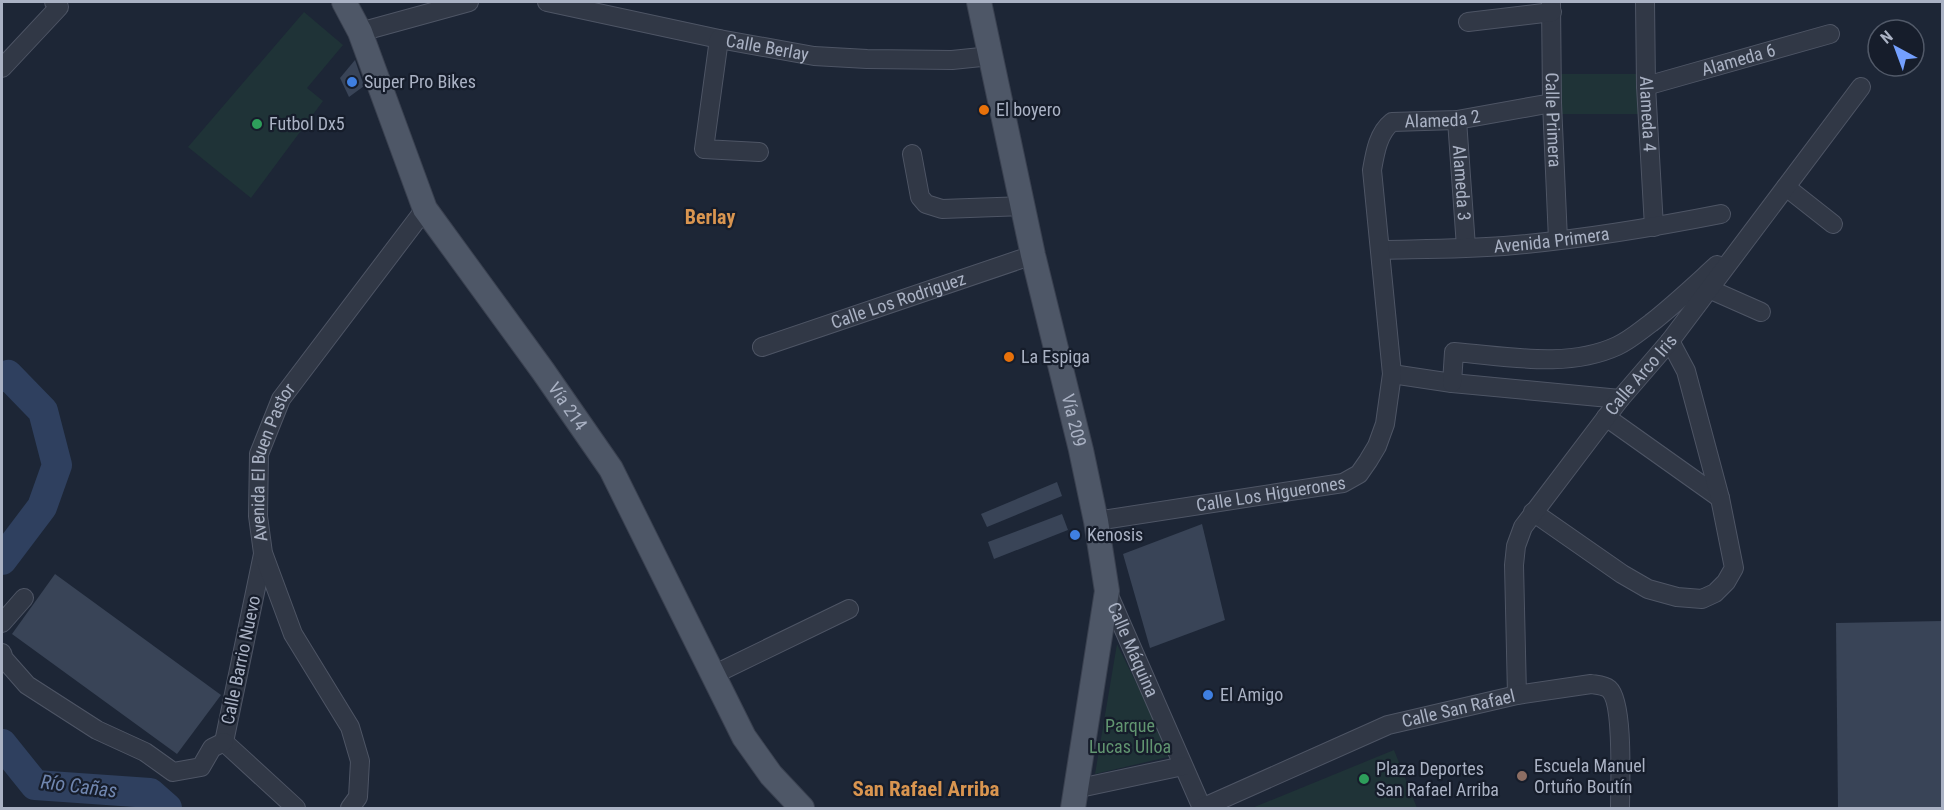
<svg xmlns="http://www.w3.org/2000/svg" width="1944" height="810" font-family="'Roboto Condensed',sans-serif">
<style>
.green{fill:#1f3337}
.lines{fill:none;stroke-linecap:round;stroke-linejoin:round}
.river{stroke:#2f405f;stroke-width:30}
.building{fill:#394457}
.minor-casing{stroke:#4e5565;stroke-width:20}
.major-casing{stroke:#3a4150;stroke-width:26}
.minor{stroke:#313846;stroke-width:18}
.major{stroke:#4e5767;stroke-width:24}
.shop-dot{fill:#3f7fe0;stroke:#161d2b;stroke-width:2}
.food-dot{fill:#e8710a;stroke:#161d2b;stroke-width:2}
.leisure-dot{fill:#2e9e5b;stroke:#161d2b;stroke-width:2}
.education-dot{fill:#8d6e63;stroke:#161d2b;stroke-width:2}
.labels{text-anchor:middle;stroke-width:4.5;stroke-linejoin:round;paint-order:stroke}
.street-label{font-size:18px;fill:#aab2c4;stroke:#161d2b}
.poi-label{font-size:18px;fill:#aab2c4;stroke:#161d2b;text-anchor:start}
.park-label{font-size:18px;fill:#619570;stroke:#161d2b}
.neighbourhood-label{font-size:20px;font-weight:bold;fill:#d99550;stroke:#161d2b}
.water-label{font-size:20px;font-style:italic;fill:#7086af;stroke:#161d2b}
.quarter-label{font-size:21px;font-weight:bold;fill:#d99550;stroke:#161d2b}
</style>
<rect width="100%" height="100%" fill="#1d2636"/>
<!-- green -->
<g class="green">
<path d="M304 12 343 45 307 88 323 101 251 198 188 147Z"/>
<path d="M1558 74H1641L1640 114H1559Z"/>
<path d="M1117 644 1172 756 1095 774Z"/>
<path d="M1394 750 1417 808H1252Z"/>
</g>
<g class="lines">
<!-- river -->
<g class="river">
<path d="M2 377 8 375 43 411 57 465 42 507 2 560"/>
<path d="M2 744 35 785 150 793 167 808"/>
</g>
</g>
<!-- building -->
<g class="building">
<path d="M355 60 364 86 349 97 340 78Z"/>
<path d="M1057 482 1062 496 987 527 981 514Z"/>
<path d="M1062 514 1068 530 994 559 988 542Z"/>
<path d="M1202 524 1225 620 1150 648 1123 554Z"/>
<path d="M55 574 221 695 177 754 12 634Z"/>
<path d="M1942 621V808H1838L1836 623Z"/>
</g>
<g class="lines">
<!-- minor casing -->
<g class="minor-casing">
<g id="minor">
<path id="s1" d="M547 2 719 39 814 56 867 59 952 60 991 56"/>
<path id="s2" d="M1551 2 1552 103 1558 240"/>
<path id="s3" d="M1645 2 1646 86 1654 227"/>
<path d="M1468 22 1552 12"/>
<path d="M360 32 469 2"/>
<path d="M719 39 704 149 759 152"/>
<path d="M2 68 59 7 54 2"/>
<path id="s4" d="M1646 86 1830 34"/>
<path id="s5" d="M1457 120 1466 247"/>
<path d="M912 154 920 197 926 204 942 209 1023 206"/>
<path d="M1786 187 1833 224"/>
<path id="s6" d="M1381 250C1422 249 1463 249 1504 246 1577 240 1650 228 1721 214"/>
<path d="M1709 289 1761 312"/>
<path id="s7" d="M762 347 1033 255"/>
<path d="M1392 374 1452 383 1620 399"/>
<path d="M1452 383 1454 352C1507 356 1567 369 1617 346 1630 340 1640 331 1651 323 1674 305 1695 285 1717 265"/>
<path d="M1606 417 1720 498"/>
<path d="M1533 512 1622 574 1648 589 1677 597 1702 599 1715 593 1726 582 1734 568 1720 498 1686 371 1670 341"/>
<path id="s8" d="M1096 521 1343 483 1359 474 1368 461 1377 446 1385 424 1392 374 1372 170C1375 153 1378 133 1392 122L1457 120 1552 103"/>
<path d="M263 554 224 742 296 808"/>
<path id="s9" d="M1107 591 1202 808"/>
<path d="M2 623 24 598"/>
<path d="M2 653 4 659 27 685 97 730 145 752 173 772 201 767 212 748 224 742"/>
<path d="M713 675 849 609"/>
<path id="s10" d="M1517 695 1514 565 1516 546 1523 527 1620 399 1670 341 1861 87"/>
<path d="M1075 789 1183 766"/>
<path id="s11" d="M350 808 358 797 360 761 350 727 293 634 263 553 258 516 259 454 281 399 425 209"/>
<path id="s12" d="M1202 808 1388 725 1517 695 1591 684C1597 685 1604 685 1609 689 1624 702 1620 786 1620 808"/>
</g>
</g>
<!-- major casing -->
<g class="major-casing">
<g id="major">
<path id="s13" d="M344 2 360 32 425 209 543 371 611 469 744 737 771 775 802 808"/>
<path id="s14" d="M979 2 1033 255 1081 450 1096 521 1107 591 1073 808"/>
</g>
</g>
<!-- minor -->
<use href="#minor" class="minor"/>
<!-- major -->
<use href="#major" class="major"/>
</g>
<!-- markers -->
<g class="shop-dot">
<circle cx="352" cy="82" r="6"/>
<circle cx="1075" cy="535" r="6"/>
<circle cx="1208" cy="695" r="6"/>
</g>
<g class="food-dot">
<circle cx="984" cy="110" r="6"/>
<circle cx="1009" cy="357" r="6"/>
</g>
<g class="leisure-dot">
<circle cx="257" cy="124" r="6"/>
<circle cx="1364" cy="779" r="6"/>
</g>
<circle class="education-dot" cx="1522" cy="776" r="6"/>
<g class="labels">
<!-- street labels -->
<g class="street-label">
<text dy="6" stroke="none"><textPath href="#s1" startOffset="225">Calle Berlay</textPath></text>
<text dy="6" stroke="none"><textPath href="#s4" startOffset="96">Alameda 6</textPath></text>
<text dy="6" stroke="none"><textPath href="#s3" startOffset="112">Alameda 4</textPath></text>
<text dy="6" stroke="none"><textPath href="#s8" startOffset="684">Alameda 2</textPath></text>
<text dy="6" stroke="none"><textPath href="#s2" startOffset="118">Calle Primera</textPath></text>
<text dy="6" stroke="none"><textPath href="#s5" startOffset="63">Alameda 3</textPath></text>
<text dy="6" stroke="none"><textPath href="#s6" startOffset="171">Avenida Primera</textPath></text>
<text dy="6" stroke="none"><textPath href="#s7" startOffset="144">Calle Los Rodriguez</textPath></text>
<text dy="6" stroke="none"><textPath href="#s10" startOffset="362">Calle Arco Iris</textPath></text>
<text dy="6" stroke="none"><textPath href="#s13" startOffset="466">Vía 214</textPath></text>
<text dy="6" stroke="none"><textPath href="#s14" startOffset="429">Vía 209</textPath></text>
<text dy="6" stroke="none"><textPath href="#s11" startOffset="374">Avenida El Buen Pastor</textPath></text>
<text dy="6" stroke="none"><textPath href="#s8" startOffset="177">Calle Los Higuerones</textPath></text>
<text dy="6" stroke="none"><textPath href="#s9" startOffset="64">Calle Máquina</textPath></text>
<text transform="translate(241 660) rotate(-78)" y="6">Calle Barrio Nuevo</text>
<text dy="6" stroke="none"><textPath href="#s12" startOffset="276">Calle San Rafael</textPath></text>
</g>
<!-- poi labels -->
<g class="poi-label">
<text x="364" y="88">Super Pro Bikes</text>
<text x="996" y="116">El boyero</text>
<text x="269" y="130">Futbol Dx5</text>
<text x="1021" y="363">La Espiga</text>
<text x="1087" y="541">Kenosis</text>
<text x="1220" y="701">El Amigo</text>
<text x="1534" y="772">Escuela Manuel<tspan x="1534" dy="21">Ortuño Boutín</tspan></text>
<text x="1376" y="775">Plaza Deportes<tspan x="1376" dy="21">San Rafael Arriba</tspan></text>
</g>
<!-- park labels -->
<g class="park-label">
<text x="1130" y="732">Parque<tspan x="1130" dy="21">Lucas Ulloa</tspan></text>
</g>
<!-- neighbourhood labels -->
<g class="neighbourhood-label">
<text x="710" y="224">Berlay</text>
</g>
<!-- water labels -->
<g class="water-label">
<text transform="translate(79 786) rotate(7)" y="7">Río Cañas</text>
</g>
<!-- quarter labels -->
<g class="quarter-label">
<text x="926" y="796">San Rafael Arriba</text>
</g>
</g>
<!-- border -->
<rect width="1944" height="810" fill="none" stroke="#aab2c4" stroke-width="6"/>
<!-- north arrow -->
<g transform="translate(1896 48) rotate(319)"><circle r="28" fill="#161d2b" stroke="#515968" stroke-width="1.5"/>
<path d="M0-4.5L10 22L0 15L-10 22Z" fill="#74a0ff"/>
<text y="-9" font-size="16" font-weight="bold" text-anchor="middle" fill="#aab2c4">N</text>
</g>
</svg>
